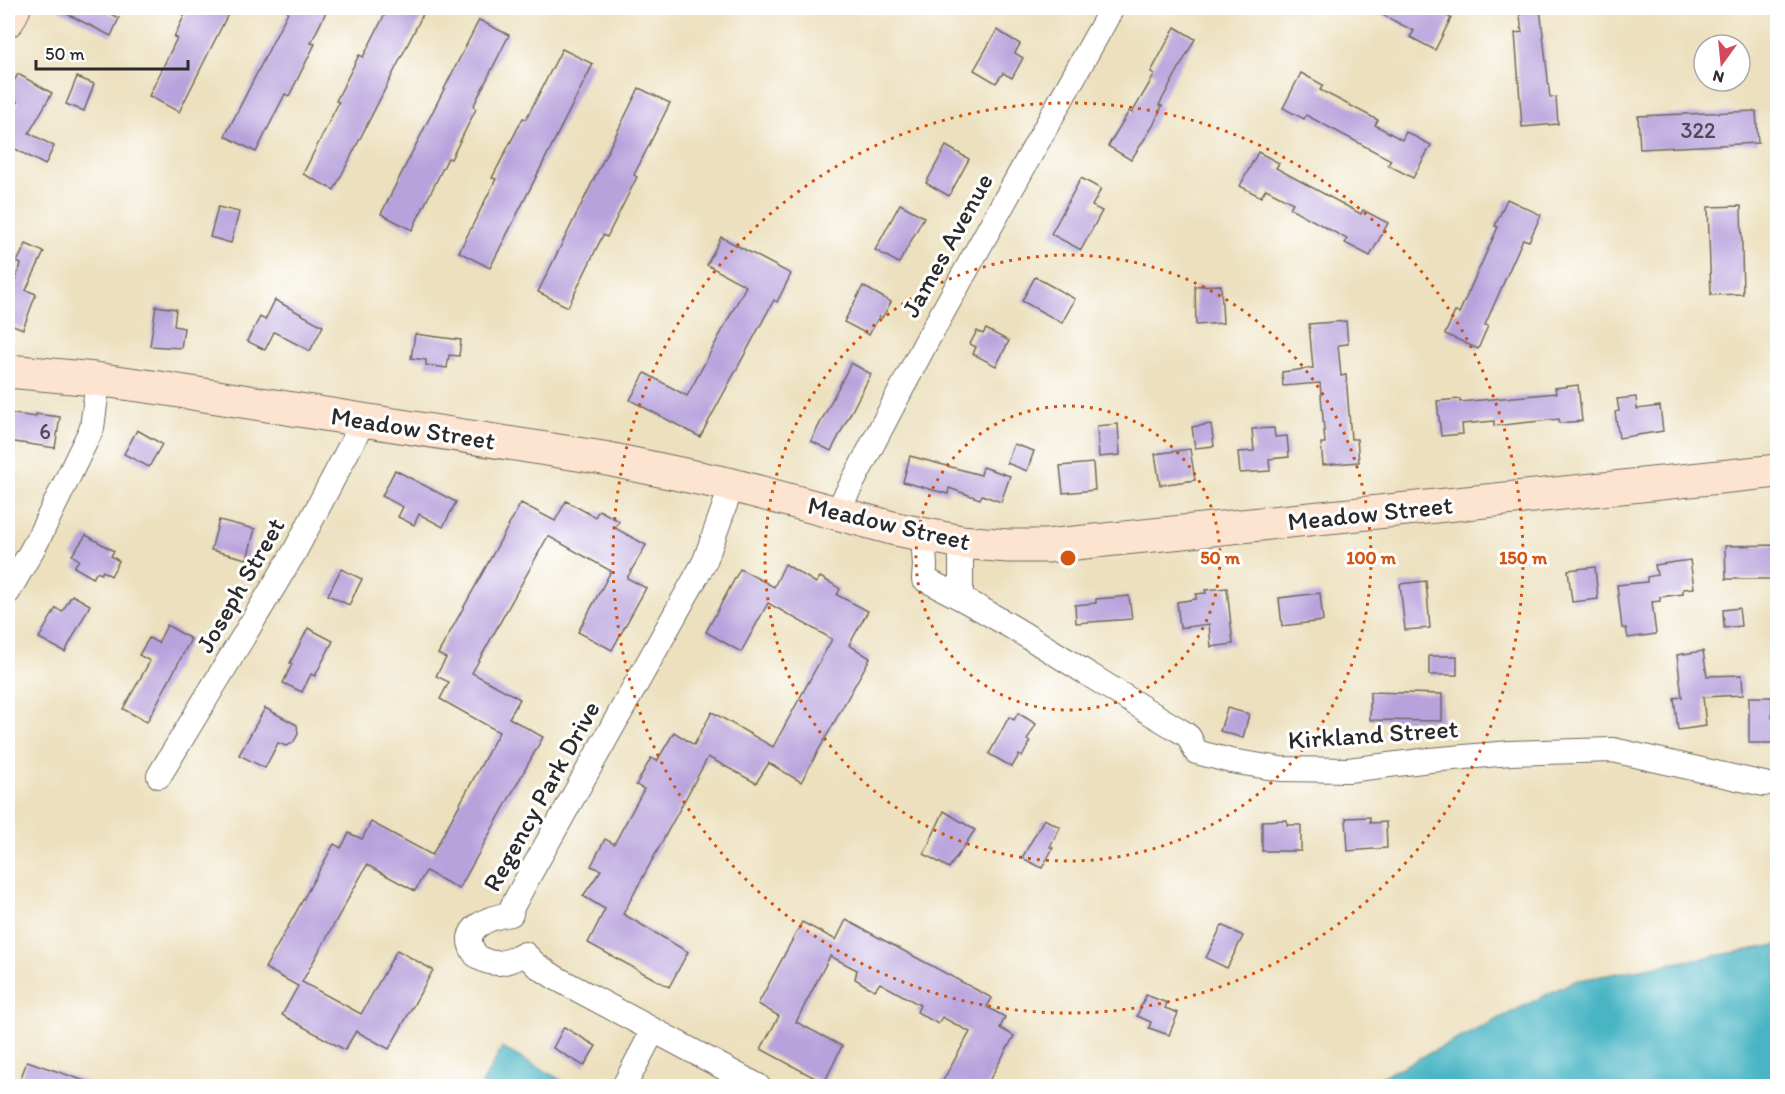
<svg xmlns="http://www.w3.org/2000/svg" width="1785" height="1094" font-family="Itim,sans-serif">
<style>
.water{fill:#48b5c4;stroke:#3a7078;stroke-width:1.5}
.building{fill:#b7a2dc}
.lines{fill:none;stroke-linecap:round;stroke-linejoin:round}
.street-casing{stroke:#6f6a5e;stroke-width:26}
.secondary-casing{stroke:#6f6a5e;stroke-width:35}
.street{stroke:#fff;stroke-width:24}
.secondary{stroke:#fde4d1;stroke-width:33}
.ring{fill:none;stroke:#d5540f;stroke-width:3;stroke-dasharray:3 6}
.labels{text-anchor:middle;stroke-width:6;stroke-linejoin:round;paint-order:stroke}
.number-label{font-size:22px;fill:#4e4957}
.street-label{font-size:26px;fill:#2b2b2b;stroke:#fff}
.centre{fill:#d5540f;stroke:#fff;stroke-width:3}
.ring-label{font-size:18px;text-anchor:middle;font-weight:bold;fill:#d5540f;stroke:#fff;stroke-width:6;stroke-linejoin:round;paint-order:stroke}
</style>
<rect width="100%" height="100%" fill="#fff"/>
<filter id="ink" filterUnits="userSpaceOnUse"><feTurbulence type="fractalNoise" baseFrequency=".0167" numOctaves="2"/><feDisplacementMap in="SourceGraphic" scale="12" xChannelSelector="R" yChannelSelector="G"/><feConvolveMatrix kernelMatrix="1 2 1 2 8 2 1 2 1" color-interpolation-filters="sRGB"/></filter>
<filter id="wash" filterUnits="userSpaceOnUse"><feTurbulence type="fractalNoise" baseFrequency=".008" numOctaves="4" result="noise"/><feDisplacementMap in="SourceGraphic" scale="24" xChannelSelector="R" yChannelSelector="G"/><feGaussianBlur stdDeviation="1.35" result="paint"/><feColorMatrix in="noise" values="0 0 0 0 0 0 0 0 0 0 0 0 0 0 0 0 0 1.4 0 .05"/><feComposite in="paint" operator="in"/></filter>
<g filter="url(#wash)">
<rect width="100%" height="100%" fill="#ece0be"/>
<!-- water -->
<g class="water">
<path d="M1777 945V1086H1364L1574 981Z"/>
<path d="M502 1048 570 1085 569 1086H487L482 1084Z"/>
</g>
<g id="blocks">
<!-- building -->
<g class="building">
<path d="M55 8H99L119 18 111 36Z"/>
<path d="M188 8H231L179 112 149 96 177 38 174 37Z"/>
<path d="M290 8H328L311 43 315 44 289 96 285 94 256 152 225 136Z"/>
<path d="M388 8H426L334 190 303 174 339 102 336 101 359 55 363 57Z"/>
<path d="M1369 8H1431L1451 18 1435 50 1410 37 1414 31Z"/>
<path d="M1519 8H1540L1550 98 1556 97 1558 124 1522 127 1515 33 1522 32Z"/>
<path d="M479 20 509 35 473 107 476 109 451 159 448 158 412 230 381 214Z"/>
<path d="M1175 27 1195 39 1159 105 1162 106 1153 126 1131 160 1108 146 1129 111 1132 113 1155 74 1151 72Z"/>
<path d="M997 30 1020 44 1015 53 1023 58 1012 78 1003 73 996 83 974 70Z"/>
<path d="M562 49 593 64 490 268 459 252 496 179 492 178 523 118 526 119Z"/>
<path d="M1301 73 1323 85 1320 90 1378 120 1375 125 1402 140 1406 132 1431 145 1413 178 1388 165 1391 160 1306 115 1304 119 1283 108Z"/>
<path d="M18 74 52 93 29 133 54 146 45 165 8 145V123L18 102 8 95V91Z"/>
<path d="M77 77 94 84 84 111 66 104Z"/>
<path d="M639 88 670 103 634 175 637 177 607 237 603 235 568 307 538 292Z"/>
<path d="M1756 111 1758 143 1640 149 1638 116Z"/>
<path d="M946 146 969 159 949 196 926 183Z"/>
<path d="M1258 152 1279 163 1276 168 1361 214 1363 210 1388 223 1370 256 1345 243 1347 239 1290 208 1293 203 1266 189 1261 197 1240 186Z"/>
<path d="M1081 178 1101 189 1092 206 1102 211 1081 250 1051 234Z"/>
<path d="M1507 199 1541 215 1529 241 1523 239 1485 325 1488 326 1478 349 1445 334 1455 312 1459 313 1498 227 1495 226Z"/>
<path d="M900 204 924 217 899 263 875 250Z"/>
<path d="M1741 206 1743 294 1711 295 1708 207Z"/>
<path d="M218 207 239 212 231 243 210 237Z"/>
<path d="M721 237 791 274 777 302 774 300 700 437 630 400 645 373 687 396 746 286 707 265Z"/>
<path d="M26 244 44 252 26 290 36 294 23 329 8 323V300L21 264 17 262Z"/>
<path d="M1035 277 1075 299 1062 323 1022 301Z"/>
<path d="M1221 285 1223 323 1196 325 1195 286Z"/>
<path d="M863 286 891 302 882 318 879 316 869 335 844 322Z"/>
<path d="M275 300 323 326 310 351 274 332 265 350 247 341 260 317 265 320Z"/>
<path d="M156 306 176 309 174 326 184 328 181 348 150 346Z"/>
<path d="M1346 321 1348 344 1338 345 1341 376 1346 375 1351 439H1357L1359 462 1323 465 1321 443H1325L1320 383 1283 386 1282 372 1313 368 1309 324Z"/>
<path d="M986 329 1009 341 996 366 973 354 976 347 970 344 977 331 983 334Z"/>
<path d="M415 334 461 340 459 356 449 355 447 368 426 365V360L411 358Z"/>
<path d="M851 363 871 374 831 451 811 441Z"/>
<path d="M1578 385 1582 421 1559 423V419L1494 426V421L1462 424 1463 434 1441 436 1437 401 1460 399V402L1556 393 1555 388Z"/>
<path d="M1636 397 1637 409 1660 406 1663 431 1619 438 1615 412 1619 411 1617 399Z"/>
<path d="M8 413 36 417V414L60 417 55 448 8 441Z"/>
<path d="M1118 424 1120 455 1099 457 1097 426Z"/>
<path d="M1211 424 1214 446 1195 448 1192 427Z"/>
<path d="M1274 428 1275 437 1287 436 1289 457 1269 459 1270 471 1240 473 1238 452 1254 451 1252 429Z"/>
<path d="M137 430 162 444 149 467 124 454Z"/>
<path d="M1014 444 1034 451 1027 471 1007 463Z"/>
<path d="M1190 449 1195 480 1160 485 1155 454Z"/>
<path d="M910 456 981 475 983 467 1010 476 1001 502 982 495 980 499 949 488 948 494 903 482Z"/>
<path d="M1093 463 1095 490 1063 493 1060 466Z"/>
<path d="M395 470 456 502 443 527 419 514 414 525 398 517 403 507 382 496Z"/>
<path d="M566 501 595 517 599 510 619 521 615 528 646 545 627 578 646 588 612 650 578 632 611 571 548 536 472 673 520 699 509 718 543 737 459 889 426 871 415 891 367 865 302 982 361 1014 397 950 433 970 389 1049 356 1031 345 1050 282 1015 298 986 265 968 334 844 341 848 349 833 362 839 371 822 432 855 499 732 440 699 449 682 436 676 446 658 438 654 521 503 555 521Z"/>
<path d="M219 520 255 529 247 559 211 550Z"/>
<path d="M86 535 114 551 111 556 119 561 111 576 103 571 101 574 97 572 93 578 74 567 79 560 72 555Z"/>
<path d="M1778 545V579H1726L1725 546Z"/>
<path d="M1690 560 1694 588 1683 589V594L1660 597V601L1652 602 1656 634 1628 638 1626 628H1622L1617 585 1647 582V577L1657 575 1655 565Z"/>
<path d="M785 564 816 583 820 577 831 583 840 589 837 595 868 611 849 645 870 658 801 782 769 763 756 783 708 757 623 914 688 952 669 987 588 943 605 909 583 896 601 870 591 866 605 839 614 844 644 789 636 785 651 758 657 761 674 732 694 745 712 712 773 747 832 639 768 603 741 652 706 632 740 569 774 587Z"/>
<path d="M1595 567 1598 599 1572 602 1568 570Z"/>
<path d="M341 569 362 579 349 605 328 595Z"/>
<path d="M1426 581 1430 628 1405 630 1400 584Z"/>
<path d="M1227 588 1233 644 1211 647 1209 624 1180 628 1177 602 1196 599V594L1206 593 1205 590Z"/>
<path d="M1320 593 1323 621 1282 626 1279 598Z"/>
<path d="M72 595 90 605 65 652 39 638 56 608 62 612Z"/>
<path d="M1129 596 1132 619 1076 623 1075 605 1096 603V599Z"/>
<path d="M1739 608 1741 626 1724 628 1723 610Z"/>
<path d="M167 625 191 639 147 722 123 709 150 661 139 655 149 638 158 643Z"/>
<path d="M308 628 333 641 315 676 311 674 302 692 283 683 292 664 290 663Z"/>
<path d="M1703 651 1707 676 1742 675 1743 695 1703 697 1706 726 1678 730 1674 698 1682 697 1677 655Z"/>
<rect x="1429" y="656" width="28" height="19"/>
<path d="M1370 692 1442 694V721L1370 720Z"/>
<path d="M1749 697H1772V718H1778V743H1749Z"/>
<path d="M265 708 297 725 298 734 293 743 286 746 278 743 265 768 239 755Z"/>
<path d="M1227 708 1249 714 1243 738 1220 731Z"/>
<path d="M1018 713 1036 724 1027 740 1030 742 1022 757 1019 755 1012 767 989 754 1009 717 1014 720Z"/>
<path d="M944 811 975 830 949 868 924 854Z"/>
<path d="M1370 817V823L1386 822 1387 848 1348 851 1346 818Z"/>
<path d="M1044 819 1060 827 1050 847 1053 848 1042 868 1022 858Z"/>
<path d="M1287 820V825H1301V851H1262V821Z"/>
<path d="M846 920 992 998 987 1007 1005 1017 1000 1028 1014 1036 986 1086H940L970 1032 942 1017 938 1024 917 1012 920 1005 880 983 875 990 865 985 855 979 857 970 830 956 796 1022 842 1046 824 1083 761 1049 779 1016 758 1004 802 922 836 940Z"/>
<path d="M1222 925 1243 936 1227 968 1206 958Z"/>
<path d="M1146 995 1167 1003 1165 1008 1178 1013 1169 1035 1149 1028 1151 1022 1137 1016Z"/>
<path d="M564 1027 596 1046 584 1066 553 1048Z"/>
<path d="M27 1061 94 1084V1086H18Z"/>
</g>
</g>
</g>
<g filter="url(#ink)">
<use href="#blocks" fill-opacity="0" stroke="#6f6a5e" stroke-width="1.5"/>
<g class="lines">
<!-- street casing -->
<g class="street-casing">
<g id="street">
<path d="M732 485 705 561 526 881 512 907 511 914C490 917 456 928 476 955 492 969 509 962 525 954L536 965 556 978 758 1086"/>
<path d="M837 512 925 344 1112 8"/>
<path d="M923 534 925 566 924 579C1014 623 1097 682 1184 733L1189 737 1196 752 1231 761 1280 769 1348 770 1430 760 1510 753 1613 750 1764 784"/>
<path d="M8 592 37 541 92 428 96 397 95 379"/>
<path d="M961 597V542"/>
<path d="M159 776 295 551 364 420"/>
<path d="M624 1086 653 1031"/>
</g>
</g>
<!-- secondary casing -->
<g class="secondary-casing">
<g id="secondary">
<path d="M8 20 14 8"/>
<path d="M8 371 95 379 160 388 603 458 732 485 896 529 961 542 1008 546H1046L1778 471"/>
</g>
</g>
<!-- street -->
<use href="#street" class="street"/>
<!-- secondary -->
<use href="#secondary" class="secondary"/>
</g>
</g>
<!-- distance rings -->
<g class="ring">
<circle cx="1068" cy="558" r="152"/>
<circle cx="1068" cy="558" r="303"/>
<circle cx="1068" cy="558" r="455"/>
</g>
<g class="labels">
<!-- number labels -->
<g class="number-label">
<text x="1698" y="138">322</text>
<text x="45" y="439">6</text>
</g>
<!-- street labels -->
<g class="street-label">
<text transform="translate(947 245) rotate(-61)" y="9">James Avenue</text>
<text transform="translate(413 428) rotate(9)" y="9">Meadow Street</text>
<text transform="translate(1370 513) rotate(-6)" y="9">Meadow Street</text>
<text transform="translate(889 523) rotate(13)" y="9">Meadow Street</text>
<text transform="translate(240 585) rotate(-60)" y="9">Joseph Street</text>
<text transform="translate(1373 734) rotate(-4)" y="9">Kirkland Street</text>
<text transform="translate(541 796) rotate(-61)" y="9">Regency Park Drive</text>
</g>
</g>
<circle cx="1068" cy="558" r="9" class="centre"/>
<g class="ring-label">
<text x="1220" y="564">50 m</text>
<text x="1371" y="564">100 m</text>
<text x="1523" y="564">150 m</text>
</g>
<!-- margin -->
<rect width="1785" height="1094" fill="none" stroke="#fff" stroke-width="30"/>
<!-- north arrow -->
<g transform="translate(1722 63) rotate(195)"><circle r="28" fill="#ffffff" stroke="#aaaaaa" stroke-width="1.5"/>
<path d="M0-4.5L10 22L0 15L-10 22Z" fill="#d1495b"/>
<text y="-9" font-size="16" font-weight="bold" text-anchor="middle" fill="#2b2b2b">N</text>
</g>
<!-- scale -->
<path d="M36 60v9h152v-9" fill="none" stroke="#2b2b2b" stroke-width="3"/>
<text x="45" y="60" font-size="18" fill="#2b2b2b" stroke="#ffffff" stroke-width="4.5" paint-order="stroke">50 m</text>
</svg>
